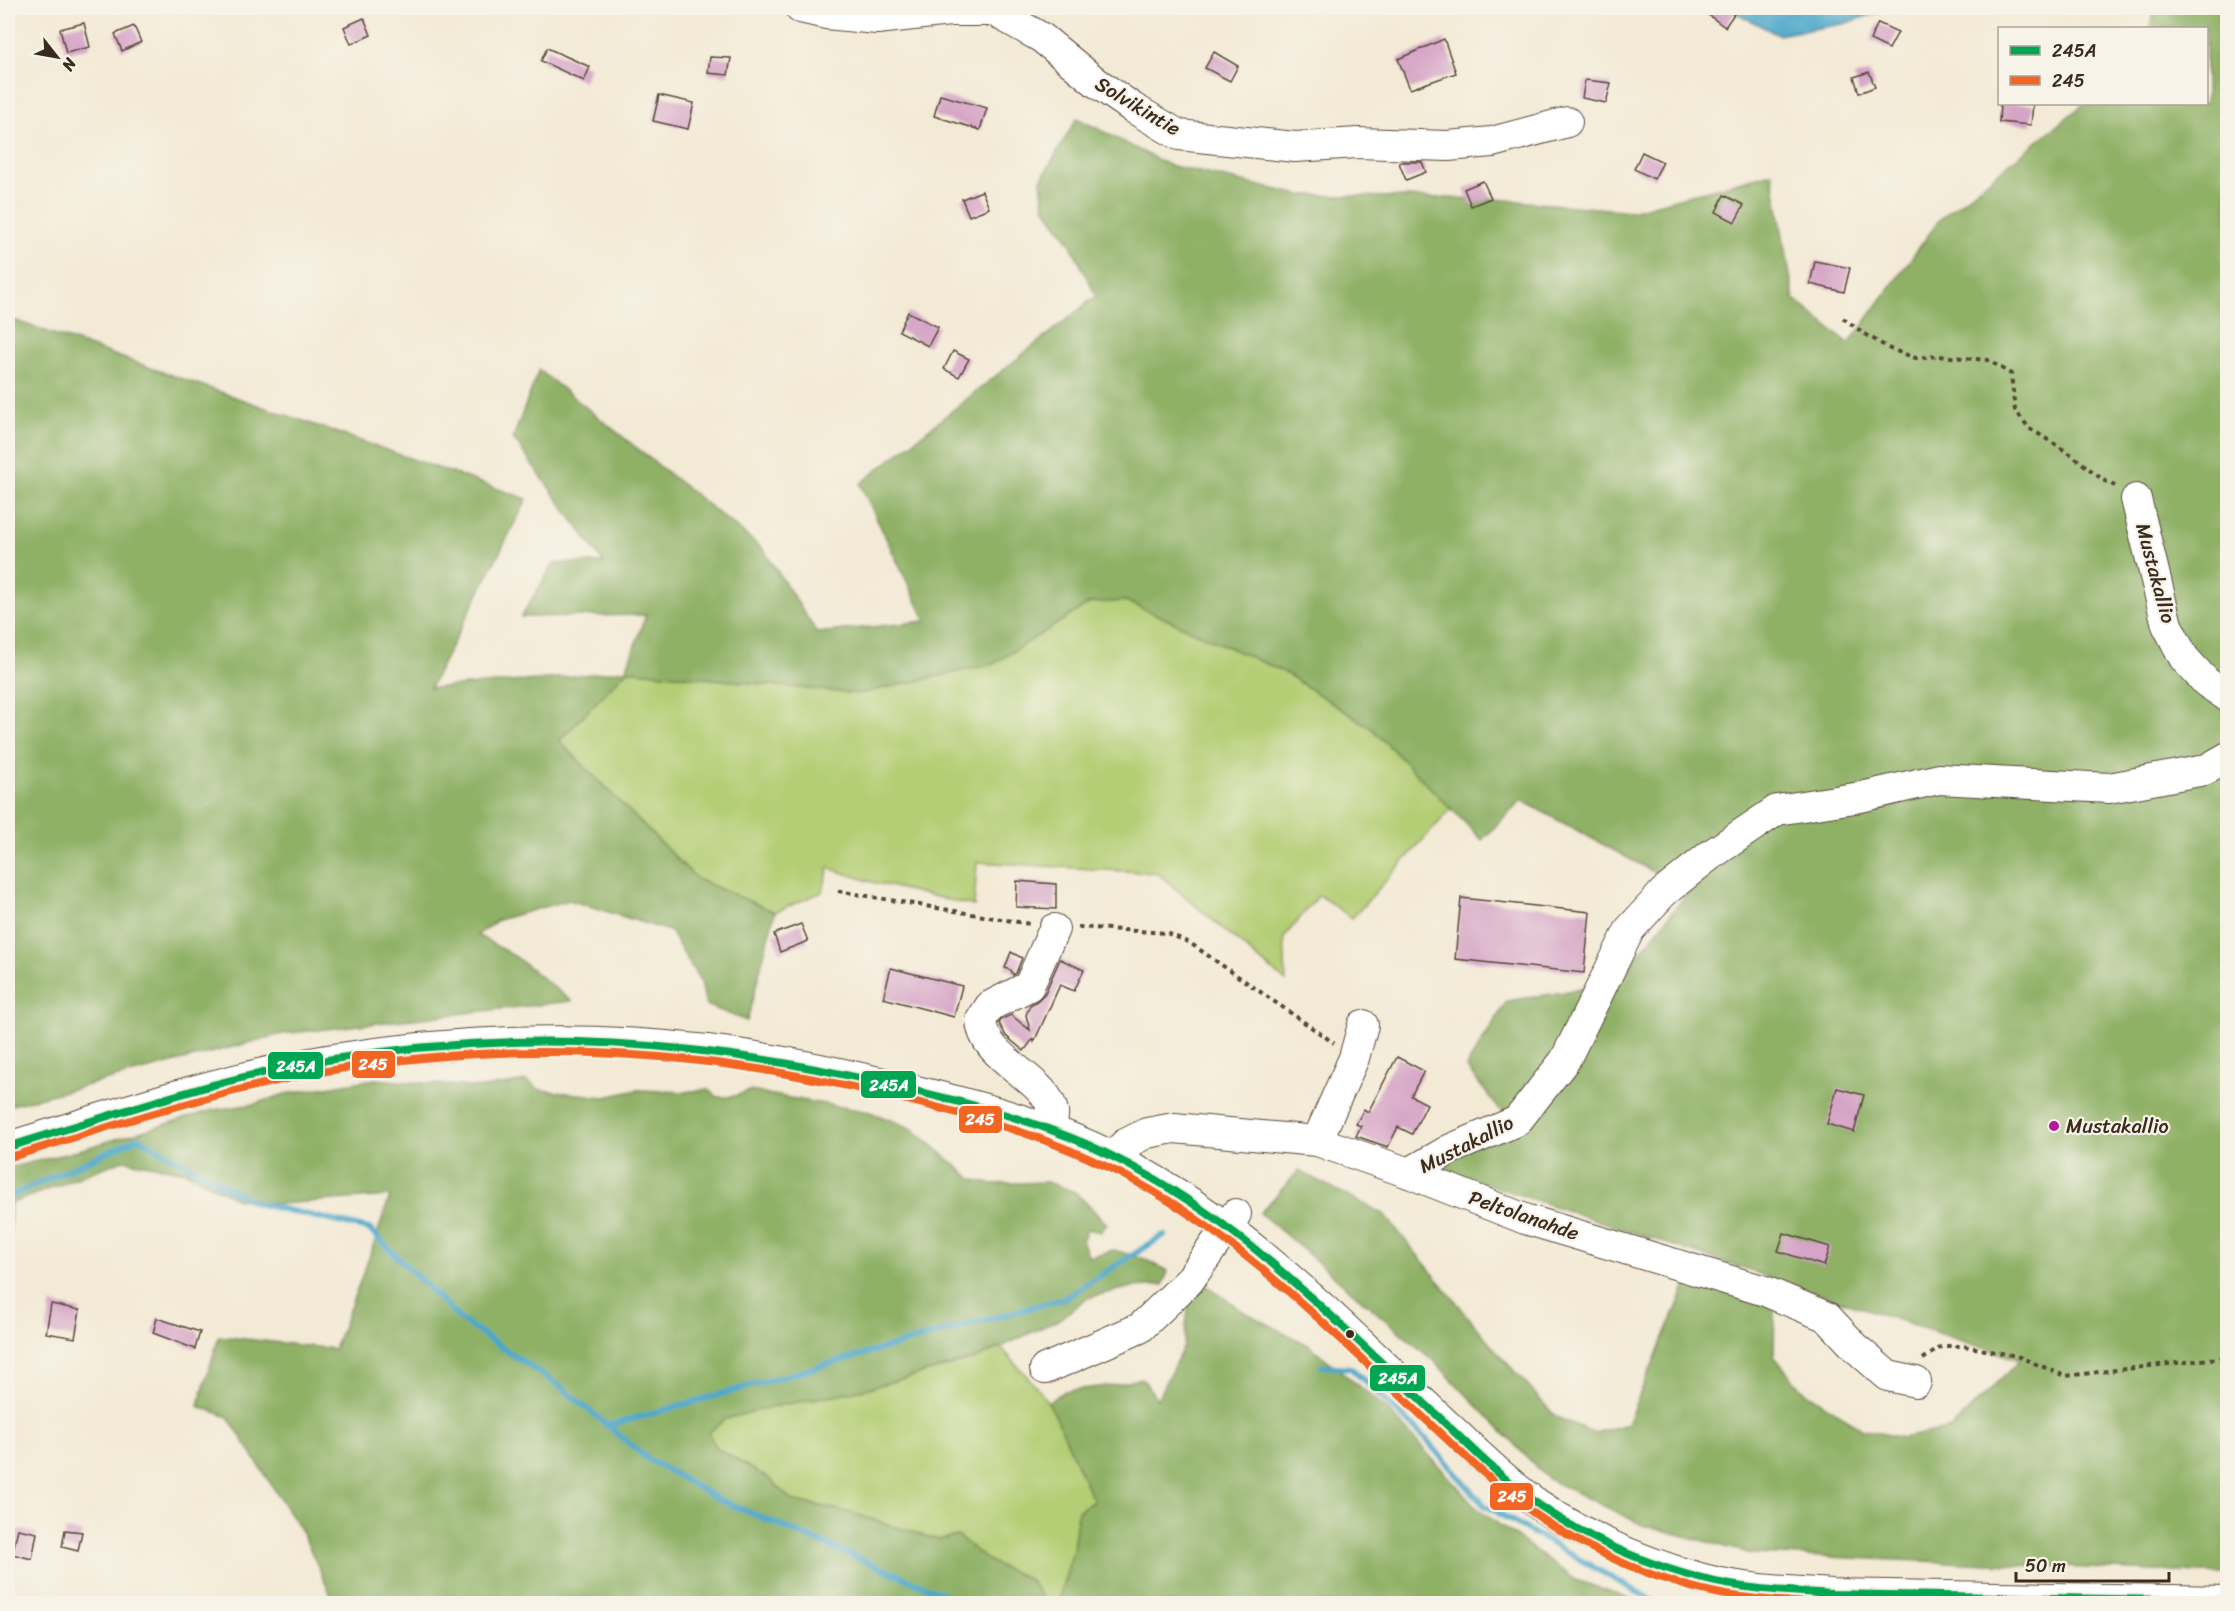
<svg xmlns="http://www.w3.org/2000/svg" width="2235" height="1611" font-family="Sriracha,sans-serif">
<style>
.green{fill:#b4ce74;stroke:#787c49;stroke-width:1.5}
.forest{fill:#8fb166;stroke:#656e42;stroke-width:1.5}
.water{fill:#4da7ca;stroke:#446874;stroke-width:1.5}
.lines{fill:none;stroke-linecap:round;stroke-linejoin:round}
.stream{stroke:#4da7ca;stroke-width:6}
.building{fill:#d5a4c6}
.minor-casing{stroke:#574739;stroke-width:32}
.path{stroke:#574739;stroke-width:4;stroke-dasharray:4.5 4.5;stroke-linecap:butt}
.minor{stroke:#fff;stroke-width:30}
.bus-1-casing{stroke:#f7f3e8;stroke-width:12}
.bus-2-casing{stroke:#f7f3e8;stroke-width:12}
.bus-1{stroke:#00a651;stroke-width:8}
.bus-2{stroke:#f26522;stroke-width:8}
.poi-dot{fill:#b5179e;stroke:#f7f3e8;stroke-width:2}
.bus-dot{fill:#3b2a1e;stroke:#f7f3e8;stroke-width:2}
.labels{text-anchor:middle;stroke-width:4.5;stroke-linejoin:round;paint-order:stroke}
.street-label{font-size:20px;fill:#3b2a1e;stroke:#f7f3e8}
.poi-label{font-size:20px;fill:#3b2a1e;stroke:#f7f3e8;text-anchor:start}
.line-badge{stroke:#f7f3e8;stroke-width:2}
.badge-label{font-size:16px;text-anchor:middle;font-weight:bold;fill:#fff}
</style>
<rect width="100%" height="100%" fill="#f7f3e8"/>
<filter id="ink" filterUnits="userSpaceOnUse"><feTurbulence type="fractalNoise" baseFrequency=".0167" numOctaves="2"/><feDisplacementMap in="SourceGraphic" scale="12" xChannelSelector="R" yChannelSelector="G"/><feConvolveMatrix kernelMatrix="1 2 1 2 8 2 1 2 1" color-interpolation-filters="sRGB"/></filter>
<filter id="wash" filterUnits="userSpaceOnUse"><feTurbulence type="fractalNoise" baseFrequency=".008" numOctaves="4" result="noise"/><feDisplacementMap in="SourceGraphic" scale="24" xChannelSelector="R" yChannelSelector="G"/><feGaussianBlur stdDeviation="1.35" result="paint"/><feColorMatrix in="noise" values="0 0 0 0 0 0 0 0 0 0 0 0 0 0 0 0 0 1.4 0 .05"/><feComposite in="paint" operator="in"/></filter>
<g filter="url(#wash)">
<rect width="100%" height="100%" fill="#f3ead5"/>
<!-- green -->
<g class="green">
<path d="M1126 601 1284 672 1371 728 1451 809 1352 918 1319 895 1284 937 1286 982 1157 873 977 862 974 906 872 882 829 868 822 892 775 912 697 879 559 741 627 670 858 694 993 664 1090 603Z"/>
<path d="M1001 1347C1023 1373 1049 1397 1063 1428 1074 1452 1082 1478 1094 1501L1078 1511 1073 1551 1059 1599 1056 1603H1044C1029 1569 1019 1578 991 1562 980 1556 969 1544 958 1536L938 1540 848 1512 791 1500 771 1480 715 1447 708 1433 725 1419 771 1407 865 1389 975 1359Z"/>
</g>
<!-- forest -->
<g class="forest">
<path d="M2154 8H2227V1574L1753 1554 1643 1525 1548 1479 1436 1363 1260 1213 1299 1171 1384 1214 1498 1353 1556 1417 1595 1433 1627 1424 1688 1281 1775 1303 1774 1356 1801 1389 1862 1429 1903 1438 1951 1428 2020 1360 1414 1160 1504 1115 1466 1067 1507 1001 1564 992 1620 978 1689 891 1521 800 1482 840 1371 728 1284 672 1126 601 1090 603 993 664 858 694 627 670 559 741 697 879 775 912 747 1021 706 1005 701 982 670 931 569 900 498 920 477 935 516 957 571 1001 282 1034 8 1106V318L527 499 430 688 549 679 626 670 646 615 521 617 554 563H604L513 438 539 370 763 549 817 633 926 621 860 484 1096 296 1070 243 1044 206 1041 180 1077 118 1168 165 1300 195 1493 199 1631 211 1772 173 1794 299 1849 344 1940 219 2084 104H2206V28H2150Z"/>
<path d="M375 1079 482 1088 527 1081 540 1090 605 1097 638 1090 685 1092 708 1089 717 1097H731L750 1091 870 1112 911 1128 972 1179 991 1184 1047 1182 1075 1192 1107 1224 1101 1232 1087 1229 1082 1241 1089 1257 1114 1250 1145 1259 1168 1271 1163 1285 1132 1287 1087 1298 1058 1320 975 1359 865 1389 771 1407 725 1419 709 1433 715 1447 771 1480 791 1500 848 1512 938 1540 958 1536C969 1544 979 1556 991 1562 1019 1578 1029 1569 1044 1603H335L303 1534 228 1417 198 1406 219 1336 334 1349 369 1258 390 1196 279 1204 237 1199 186 1172 123 1160 8 1205V1168L69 1153 213 1110 255 1104 285 1094Z"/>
<path d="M1206 1285 1243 1311 1310 1346 1387 1409 1478 1509 1576 1580 1643 1603H1056L1059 1599 1073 1551 1078 1511 1094 1501C1077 1469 1066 1434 1048 1402L1065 1391 1117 1385 1142 1378 1157 1399 1184 1346 1189 1300Z"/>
</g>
<!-- water -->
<path class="water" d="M1727 8H1892L1843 24 1778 35Z"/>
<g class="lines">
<!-- stream -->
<g class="stream">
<path d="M8 1233 9 1197 138 1138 256 1203 369 1229 461 1320 561 1387 648 1459 720 1500 967 1604"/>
<path d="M1322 1366 1351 1368 1421 1434 1484 1505 1658 1604"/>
<path d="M607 1426 1065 1298 1164 1235"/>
</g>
</g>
<g id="blocks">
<!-- building -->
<g class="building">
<path d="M1699 8H1725L1734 14 1725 27Z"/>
<path d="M364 18 371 35 351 44 344 27Z"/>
<path d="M84 23 90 47 66 53 60 29Z"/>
<path d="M1878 23 1898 32 1889 49 1870 40Z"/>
<path d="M134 26 141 42 122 51 115 34Z"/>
<path d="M1444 39 1456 73 1410 89 1398 59Z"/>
<path d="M547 48 590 67 584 81 541 61Z"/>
<path d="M1214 52 1238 66 1230 81 1205 68Z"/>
<path d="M710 57 731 58 728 75 708 73Z"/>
<path d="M1869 72 1875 87 1859 93 1854 77Z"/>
<path d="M1585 80 1611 83 1606 103 1582 98Z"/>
<path d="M659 95 694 103 688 129 653 121Z"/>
<path d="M940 95 987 108 980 130 934 116Z"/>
<path d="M2000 104H2033L2031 125 1999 122Z"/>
<path d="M1642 152 1663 162 1654 179 1634 169Z"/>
<path d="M1402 162H1422L1426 172 1406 180 1399 163Z"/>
<path d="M1483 181 1491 198 1471 206 1464 189Z"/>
<path d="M982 191 989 208 969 216 962 199Z"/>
<path d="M1724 195 1744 205 1735 222 1716 212Z"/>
<path d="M1815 261 1850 268 1844 292 1810 284Z"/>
<path d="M908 312 938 327 928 346 899 331Z"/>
<path d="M953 351 969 359 959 377 944 369Z"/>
<path d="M1017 881 1056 884V909L1016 907Z"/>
<path d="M1461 898 1590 912 1584 973 1455 959Z"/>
<path d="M801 924 808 941 780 952 774 934Z"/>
<path d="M1011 952 1022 958 1016 973 1013 975 1011 970 1005 968Z"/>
<path d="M1060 959 1084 970 1074 991 1060 985 1034 1042 1033 1039 1024 1051 1006 1036 999 1023 1002 1019 1011 1015 1030 1030 1026 1015 1030 1005 1037 1001 1045 993Z"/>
<path d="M891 968 962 986 954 1017 883 998Z"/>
<path d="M1397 1057 1424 1071 1411 1096 1427 1104 1412 1134 1398 1127 1388 1147 1356 1136 1361 1126 1356 1124 1364 1109 1368 1112Z"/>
<path d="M1837 1088 1864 1095 1854 1132 1827 1124Z"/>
<path d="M1784 1233 1830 1247 1824 1266 1778 1251Z"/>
<path d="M51 1304 80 1310 75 1338 46 1333Z"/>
<path d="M157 1318 200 1332 195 1349 153 1333Z"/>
<path d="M18 1529 37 1533 32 1559 12 1554Z"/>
<path d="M65 1530 82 1532 78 1551 62 1547Z"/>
</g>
</g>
</g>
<g filter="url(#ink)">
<use href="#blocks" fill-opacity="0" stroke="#574739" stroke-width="1.5"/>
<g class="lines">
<!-- minor casing -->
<g class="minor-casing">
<g id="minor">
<path d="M800 8 826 14 877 19 950 11H994L1042 38 1097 83 1133 108 1179 135 1295 147 1358 143 1448 146 1492 142 1567 122"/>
<path d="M2136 499 2167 625 2184 658 2206 682 2228 697"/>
<path d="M1050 1130C1051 1125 1054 1118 1053 1112 1048 1079 982 1059 981 1020L990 1006 1029 986 1054 929"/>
<path d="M1317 1141 1354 1058 1363 1025"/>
<path d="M8 1147C113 1115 218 1079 327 1060 452 1040 581 1035 707 1050 773 1058 839 1072 904 1088 975 1105 1048 1124 1113 1157 1169 1186 1223 1222 1271 1263 1333 1314 1389 1371 1448 1426 1477 1453 1506 1482 1539 1505 1589 1539 1645 1563 1703 1579 1744 1590 1790 1591 1832 1594L2228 1601"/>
<path d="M1112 1157 1125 1144 1147 1133 1174 1128 1317 1141 1409 1173 1525 1219 1765 1291 1827 1317 1857 1349 1888 1376 1916 1382"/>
<path d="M1409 1173 1451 1149 1517 1121 1565 1060 1630 929 1664 892 1709 856 1777 810 1861 797 1939 779 2109 788 2205 770 2228 757"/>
<path d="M1045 1369 1140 1328 1189 1281 1236 1214"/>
</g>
</g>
<!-- path -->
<g class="path">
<path d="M1843 318 1865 334 1890 349 1916 358 1938 356 1988 360 2011 374 2015 410 2029 428 2072 455 2103 480 2115 486"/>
<path d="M838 891 1030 924"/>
<path d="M1078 927 1167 933 1190 943 1334 1043"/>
<path d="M1923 1359 1943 1346H1964L2017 1356 2065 1376 2228 1357"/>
</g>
<!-- minor -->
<use href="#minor" class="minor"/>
<!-- bus-1 casing -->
<g class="bus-1-casing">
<path id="bus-1" d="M8 1147C113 1115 218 1078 327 1060 521 1027 704 1040 894 1086 959 1101 1024 1117 1086 1144 1147 1171 1204 1208 1256 1250 1320 1303 1380 1362 1441 1419 1472 1449 1503 1480 1539 1505 1588 1539 1645 1564 1703 1579 1745 1590 1789 1591 1832 1594L2228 1601"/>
</g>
<!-- bus-2 casing -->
<g class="bus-2-casing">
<path id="bus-2" d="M11 1157C115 1125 219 1090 327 1071 514 1038 703 1050 887 1095 988 1119 1080 1145 1169 1201 1292 1279 1388 1390 1497 1485 1559 1537 1636 1576 1716 1593 1749 1600 1783 1601 1817 1604"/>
</g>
<!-- bus-1 -->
<use href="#bus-1" class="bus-1"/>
<!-- bus-2 -->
<use href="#bus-2" class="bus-2"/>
</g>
</g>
<!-- markers -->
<circle class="poi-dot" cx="2054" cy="1126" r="6"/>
<circle class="bus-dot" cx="1350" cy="1334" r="5"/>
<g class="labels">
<!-- street labels -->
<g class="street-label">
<text transform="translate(1138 106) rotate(31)" y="7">Solvikintie</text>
<text transform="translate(2156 573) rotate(75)" y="7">Mustakallio</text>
<text transform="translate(1466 1144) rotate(-27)" y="7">Mustakallio</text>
<text transform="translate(1524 1215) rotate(19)" y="7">Peltolanahde</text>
</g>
<!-- poi labels -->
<g class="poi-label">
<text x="2066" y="1133">Mustakallio</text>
</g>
</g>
<g class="line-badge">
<rect x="351" y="1050" width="45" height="29" rx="6" fill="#f26522"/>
<rect x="267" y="1051" width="57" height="29" rx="6" fill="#00a651"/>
<rect x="860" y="1070" width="57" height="29" rx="6" fill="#00a651"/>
<rect x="958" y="1105" width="45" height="29" rx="6" fill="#f26522"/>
<rect x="1369" y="1364" width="57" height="28" rx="6" fill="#00a651"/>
<rect x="1489" y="1482" width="45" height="29" rx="6" fill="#f26522"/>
</g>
<g class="badge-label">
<text x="373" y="1070">245</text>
<text x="296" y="1072">245A</text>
<text x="889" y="1091">245A</text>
<text x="980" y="1125">245</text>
<text x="1398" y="1384">245A</text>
<text x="1512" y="1502">245</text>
</g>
<!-- margin -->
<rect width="2235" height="1611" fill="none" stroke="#f7f3e8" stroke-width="30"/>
<!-- legend -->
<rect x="1998" y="27" width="210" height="78" fill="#f7f3e8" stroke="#aca397" stroke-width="1.5"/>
<rect x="2010" y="46" width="30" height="9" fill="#00a651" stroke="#aca397" stroke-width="1.5"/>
<text x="2052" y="57" font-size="18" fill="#3b2a1e">245A</text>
<rect x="2010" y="76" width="30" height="9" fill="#f26522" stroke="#aca397" stroke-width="1.5"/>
<text x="2052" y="87" font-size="18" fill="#3b2a1e">245</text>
<!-- north arrow -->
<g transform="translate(57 57) rotate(121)" stroke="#f7f3e8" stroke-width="4.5" paint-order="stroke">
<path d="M0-4.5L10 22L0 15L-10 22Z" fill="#3b2a1e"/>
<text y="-9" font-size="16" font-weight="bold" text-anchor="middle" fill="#3b2a1e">N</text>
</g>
<!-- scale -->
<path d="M2016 1572v9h153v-9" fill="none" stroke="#3b2a1e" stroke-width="3"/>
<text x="2025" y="1572" font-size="18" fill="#3b2a1e" stroke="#f7f3e8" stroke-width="4.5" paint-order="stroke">50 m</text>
</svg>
